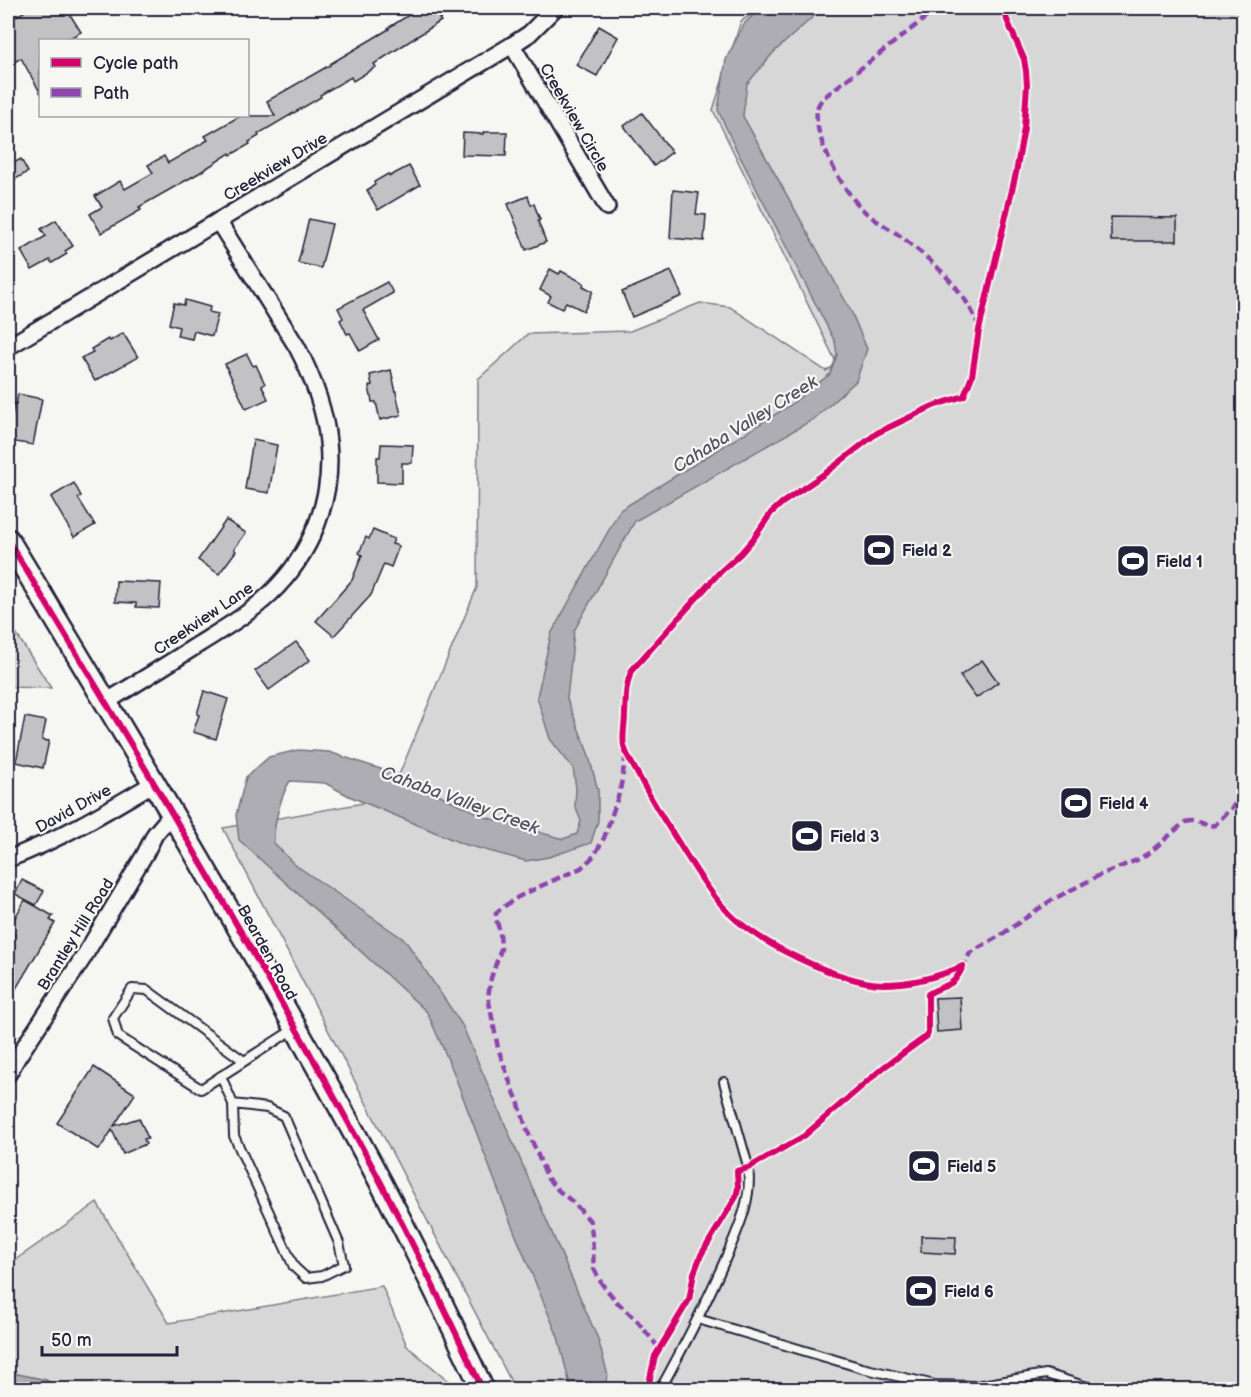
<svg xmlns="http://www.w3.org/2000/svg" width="1251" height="1397" font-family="'Balsamiq Sans',sans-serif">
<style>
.green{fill:#d7d7d7;stroke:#7c7c89;stroke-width:1.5}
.water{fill:#adadb3;stroke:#757583;stroke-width:1.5}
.building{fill:#c2c2c4;stroke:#22223b;stroke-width:1.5}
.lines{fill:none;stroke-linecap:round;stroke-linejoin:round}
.lane-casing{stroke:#22223b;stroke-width:12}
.street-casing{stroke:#22223b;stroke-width:20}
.secondary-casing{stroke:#22223b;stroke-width:26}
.lane{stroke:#f6f6f2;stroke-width:8}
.street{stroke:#f6f6f2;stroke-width:15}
.secondary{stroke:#f6f6f2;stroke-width:21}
.quiet{stroke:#8e44ad;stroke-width:4.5;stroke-dasharray:9 4.5;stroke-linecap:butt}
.cycleway-casing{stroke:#f6f6f2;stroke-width:10}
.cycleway{stroke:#d6006c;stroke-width:6}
.labels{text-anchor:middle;stroke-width:4.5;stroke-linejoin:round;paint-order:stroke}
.street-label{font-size:16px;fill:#22223b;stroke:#f6f6f2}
.poi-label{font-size:16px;font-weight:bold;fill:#22223b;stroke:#f6f6f2;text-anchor:start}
.water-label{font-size:18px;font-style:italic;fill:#535365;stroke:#f6f6f2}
</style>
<rect width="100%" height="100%" fill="#f6f6f2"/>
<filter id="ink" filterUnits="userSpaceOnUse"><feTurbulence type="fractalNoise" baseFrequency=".0167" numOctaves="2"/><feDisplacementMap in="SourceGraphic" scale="12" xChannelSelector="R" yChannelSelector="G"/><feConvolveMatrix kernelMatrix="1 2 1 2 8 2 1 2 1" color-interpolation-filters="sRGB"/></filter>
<g filter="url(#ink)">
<!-- green -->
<g class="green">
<path d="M762 8H1243V1389H515L223 828 431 791 399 775 477 587 478 379 528 334 630 331 700 303 730 307 826 371 837 364 713 110 741 21Z"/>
<path d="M8 621 51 688 8 687Z"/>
<path d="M97 1203 169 1323 382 1286 407 1346 456 1387 457 1389 61 1390 46 1380 8 1372V1265Z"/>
</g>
<!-- water -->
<g class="water">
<path d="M761 8H827L815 15 773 53 747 84 743 116 851 311 867 349 856 381 814 419 635 521 574 631 567 699 588 753 598 790V821L591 843 549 857 526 861 463 844 349 796 325 783 290 781C281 795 273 825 274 843L294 864 405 940 462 1025 598 1339 608 1376 602 1389H571L558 1337 512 1226 453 1071 427 1012 239 840 236 815 246 777 269 757 298 750 329 752 399 775 485 817 563 839 577 834 581 821 575 806 576 788 573 768 550 739 537 697 551 634 620 510 789 406 830 374 837 355 835 342 734 145 718 110 726 59 745 23Z"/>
<path d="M8 1372 46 1380 61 1389H8Z"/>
</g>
<!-- building -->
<g class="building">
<path d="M30 8H66L81 32 66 40H40V92L21 58 8 66V21Z"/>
<path d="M420 8H459L439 19 441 21 374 64 376 67 353 81 351 77 320 95 321 97 258 134 259 136 249 142 250 144 231 155 230 153 199 173 139 207 141 210 101 233 90 214 102 207 95 196 120 181 125 189 153 173 148 165 164 156 168 163 208 140 205 136 240 116H275L267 101 330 65V64L389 29 388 28Z"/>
<path d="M599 26 618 37 597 76 576 65Z"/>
<path d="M642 113 672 152 654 166 624 126Z"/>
<path d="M483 132H507L506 156 462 155 463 133 483 134Z"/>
<path d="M21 159 28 172 12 181 8 173V166Z"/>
<path d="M409 166 420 185 378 210 367 190 375 185 374 182 388 174 390 176Z"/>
<path d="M673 190 699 193 696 214 706 215 704 241 670 238Z"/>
<path d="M528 196 531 205 534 204 540 220 538 221 546 242 526 250 508 204Z"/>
<path d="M1111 217 1177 218V241H1111Z"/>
<path d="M309 219 332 224 321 268 298 263Z"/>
<path d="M56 220 73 246 65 251 67 254 52 263 50 260 32 270 21 251 46 236 41 229Z"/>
<path d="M550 269 559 274 561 271 584 283 583 286 593 291 584 311 566 302 562 309 548 302 551 296 540 290Z"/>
<path d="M671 271 682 296 632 317 622 292Z"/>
<path d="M387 282 393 293 363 310 379 340 360 351 350 333 347 334 340 320 343 318 338 308Z"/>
<path d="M185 300 210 307 209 312 218 314 212 336 194 331 192 339 177 336 179 327 169 324 174 303 184 305Z"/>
<path d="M123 333 138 357 95 381 81 358 93 352 91 349 108 339 110 341Z"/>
<path d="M247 354 253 366 256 365 265 384 262 386 268 399 246 409 225 364Z"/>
<path d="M391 370 401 415 380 420 376 402H372L369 386 372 385 370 375Z"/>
<path d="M18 394 42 399 33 445 10 441 11 432H9L14 404H16Z"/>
<path d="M253 440 277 445 269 493 245 489Z"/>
<path d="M381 444 413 445 412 463H402V483L377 482V457H380Z"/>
<path d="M74 483 81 496 78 498 95 525 74 537 51 497Z"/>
<path d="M226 520 246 533 234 549 236 551 219 574 198 560Z"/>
<path d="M373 530 394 539 392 544 399 546 391 567 384 564 371 595 334 636 316 621 352 580 362 555 359 553 366 537 369 539Z"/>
<path d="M116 581 161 583 159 608 136 607V603L115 602Z"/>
<path d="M296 642 310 660 269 690 255 671Z"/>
<path d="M982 660 998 682 976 698 960 676Z"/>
<path d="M204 691 228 699 216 739 193 732 199 715 197 714Z"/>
<path d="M25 717 46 721 42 740 49 741 43 768 16 762Z"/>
<path d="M22 880 44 891 36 905 15 894Z"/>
<path d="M25 900 53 916 50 920 55 923 8 1002V947L15 935 8 930Z"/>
<path d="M960 997 962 1030 937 1032 935 998Z"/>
<path d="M94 1067 135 1094 114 1126 139 1118 148 1138 144 1139 146 1144 123 1154 112 1130 99 1150 57 1123Z"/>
<path d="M921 1236 956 1237 955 1254 921 1252Z"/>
</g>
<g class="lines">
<!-- lane casing -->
<g class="lane-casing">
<g id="lane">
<path d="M244 1061 147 990 132 989 113 1018 118 1036 201 1089 294 1029"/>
<path d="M221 1076 233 1104 234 1136 294 1267 306 1278 322 1276 344 1265 339 1243 284 1116 267 1108 233 1104"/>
<path d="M698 1319 862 1368 935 1385 976 1386 1046 1374 1097 1390"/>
<path d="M660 1390C683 1348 705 1306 724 1262 737 1231 753 1201 748 1166L724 1082"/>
</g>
</g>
<!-- street casing -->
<g class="street-casing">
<g id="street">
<path d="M512 45 607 207"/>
<path d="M8 347 512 45 529 34 555 8"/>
<path d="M106 702C137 683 168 664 199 644 223 629 249 614 270 594 311 555 334 499 328 442 325 409 312 376 297 347L218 221"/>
<path d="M8 859C59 840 107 811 154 783"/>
<path d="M8 1074 17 1058 83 958 145 854 155 834 172 814"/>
</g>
</g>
<!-- secondary casing -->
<g class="secondary-casing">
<path id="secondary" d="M8 540C128 738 247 937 358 1140 403 1222 443 1306 483 1390"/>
</g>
<!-- lane -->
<use href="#lane" class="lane"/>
<!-- street -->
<use href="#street" class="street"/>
<!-- secondary -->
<use href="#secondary" class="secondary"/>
<!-- quiet -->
<g class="quiet">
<path d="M938 8 823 98C820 102 817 106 817 110 813 138 843 190 862 209 872 219 884 225 896 233 928 257 964 287 978 325"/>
<path d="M626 754 620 791 604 838 594 856 581 868 543 885 518 897 503 907 496 913V919L500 932 501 949 491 978 488 997 498 1048 511 1085 518 1101 526 1127 548 1179 559 1191 574 1203 590 1221 592 1235 594 1269 602 1284 617 1302 638 1322 659 1348"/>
<path d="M962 969 970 953 1001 935 1050 901 1100 875 1137 860 1149 853 1185 822C1198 818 1204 828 1215 825L1244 795"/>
</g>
<!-- cycleway casing -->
<g class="cycleway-casing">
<g id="cycleway">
<path d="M8 540C128 738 247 937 358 1140 403 1222 443 1306 483 1390"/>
<path d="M963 966C938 977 911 984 883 984 841 983 757 943 728 912 704 887 687 855 668 826 656 808 646 789 636 771 632 763 626 755 624 746 622 736 625 725 625 714 626 698 625 685 632 670L718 574 741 553 754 538 771 513 782 503 827 472 877 433 933 406 964 396 972 376 979 330 1016 173 1024 128 1027 85 1026 71 1024 59 1007 20 1004 8"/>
<path d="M645 1390 649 1383 655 1356 689 1300 694 1273 701 1255 736 1197 738 1188 737 1171 748 1168 804 1136 884 1067 927 1036 928 1033V994C946 983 953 989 963 966"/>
</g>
</g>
<!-- cycleway -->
<use href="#cycleway" class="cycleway"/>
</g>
</g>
<!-- icons -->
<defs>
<g id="stadium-square" transform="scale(1.725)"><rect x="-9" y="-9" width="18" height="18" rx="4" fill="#22223b" stroke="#f6f6f2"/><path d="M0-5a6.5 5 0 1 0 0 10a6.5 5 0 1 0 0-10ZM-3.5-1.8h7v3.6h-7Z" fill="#fff"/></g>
</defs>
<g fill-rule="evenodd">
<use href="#stadium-square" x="879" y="550"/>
<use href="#stadium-square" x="1133" y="561"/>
<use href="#stadium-square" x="1076" y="803"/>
<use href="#stadium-square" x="807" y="836"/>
<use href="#stadium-square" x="924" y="1166"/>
<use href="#stadium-square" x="921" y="1291"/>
</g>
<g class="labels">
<!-- street labels -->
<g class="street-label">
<text transform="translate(575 117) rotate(60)" y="6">Creekview Circle</text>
<text transform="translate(275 166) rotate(-31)" y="6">Creekview Drive</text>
<text transform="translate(203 618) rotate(-34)" y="6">Creekview Lane</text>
<text transform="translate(73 808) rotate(-29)" y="6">David Drive</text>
<text transform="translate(75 934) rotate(-58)" y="6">Brantley Hill Road</text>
<text transform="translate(268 952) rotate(61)" y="6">Bearden Road</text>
</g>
<!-- poi labels -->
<g class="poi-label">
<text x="902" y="556">Field 2</text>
<text x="1156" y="567">Field 1</text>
<text x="1099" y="809">Field 4</text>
<text x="830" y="842">Field 3</text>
<text x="947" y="1172">Field 5</text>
<text x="944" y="1297">Field 6</text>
</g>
<!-- water labels -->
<g class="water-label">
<text transform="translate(745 424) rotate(-32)" y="6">Cahaba Valley Creek</text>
<text transform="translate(460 800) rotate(20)" y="6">Cahaba Valley Creek</text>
</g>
</g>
<!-- margin -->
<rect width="1251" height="1397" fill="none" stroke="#f6f6f2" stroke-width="30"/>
<rect x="15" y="15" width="1221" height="1367" fill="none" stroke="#22223b" stroke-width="2" filter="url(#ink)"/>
<!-- legend -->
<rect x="39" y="39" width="210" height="78" fill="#f6f6f2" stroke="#a1a1a9" stroke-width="1.5"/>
<rect x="51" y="58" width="30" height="9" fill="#d6006c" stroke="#a1a1a9" stroke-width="1.5"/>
<text x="93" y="69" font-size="18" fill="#22223b">Cycle path</text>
<rect x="51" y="88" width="30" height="9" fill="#8e44ad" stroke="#a1a1a9" stroke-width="1.5"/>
<text x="93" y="99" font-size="18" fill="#22223b">Path</text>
<!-- scale -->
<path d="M42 1346v9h135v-9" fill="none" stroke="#22223b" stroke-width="3"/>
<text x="51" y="1346" font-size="18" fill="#22223b" stroke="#f6f6f2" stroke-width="4.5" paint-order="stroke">50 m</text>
</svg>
